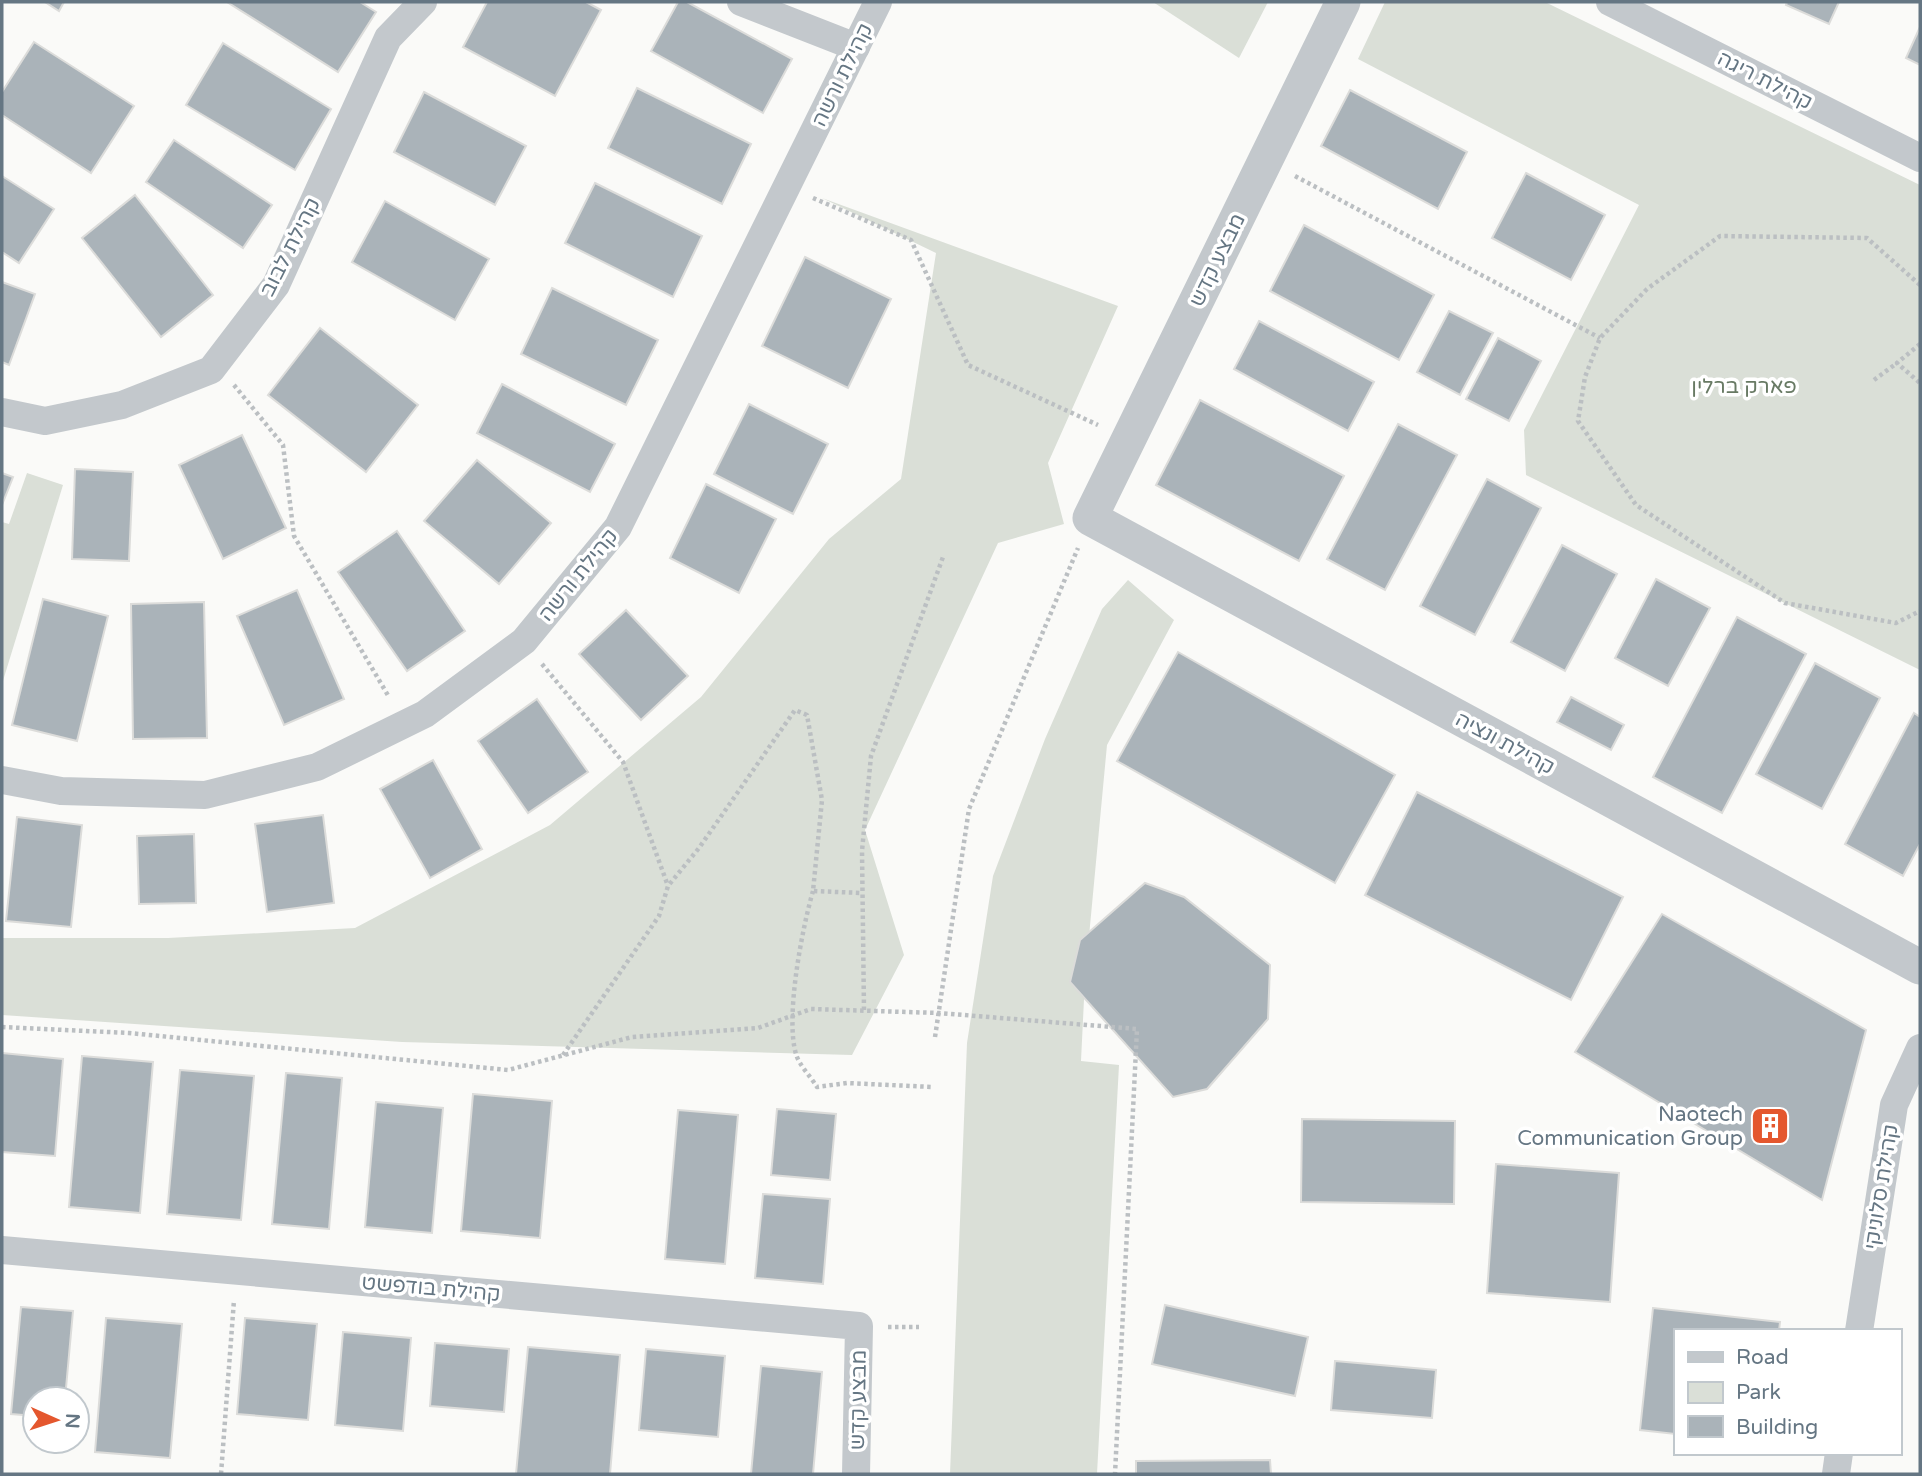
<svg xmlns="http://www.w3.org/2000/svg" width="1922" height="1476" font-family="'Varela Round',Heebo,sans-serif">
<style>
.green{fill:#dadfd7}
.building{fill:#aab3b9;stroke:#dcdcda;stroke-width:2}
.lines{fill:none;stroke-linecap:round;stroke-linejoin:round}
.path{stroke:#bbbfc2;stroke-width:4.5;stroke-dasharray:3.5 3.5;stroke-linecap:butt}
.minor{stroke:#c3c8cc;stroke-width:28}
.tertiary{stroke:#c3c8cc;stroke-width:35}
.labels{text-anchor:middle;stroke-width:7;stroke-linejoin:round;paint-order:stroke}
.street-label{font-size:21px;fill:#657683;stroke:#fff}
.park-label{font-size:21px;fill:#687a64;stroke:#fff}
.poi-label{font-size:21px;fill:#657683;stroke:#fff;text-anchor:end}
</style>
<rect width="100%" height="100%" fill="#fafaf8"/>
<!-- green -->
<g class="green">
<path d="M1153 2H1268L1239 58Z"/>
<path d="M1385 2H1545L1920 185V670L1526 475 1524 430 1639 205 1358 59Z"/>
<path d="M822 198 1118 306 1048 463 1064 524 998 543 865 830 904 955 852 1055 402 1042 2 1015V938H168L355 928 550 825 701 697 829 539 901 479 936 253Z"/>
<path d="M27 473 63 485 2 684V522L9 524Z"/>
<path d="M1128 580 1174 620 1107 745 1085 979 1081 1061 1119 1065 1097 1474H950L967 1043 993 876 1045 739 1102 609Z"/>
</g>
<!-- building -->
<g class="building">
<path d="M45 2H64L59 11Z"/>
<path d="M227 2H360L376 12 338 72Z"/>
<path d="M487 2H586L601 10 555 96 463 47Z"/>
<path d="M678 2H687L792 59 763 113 651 51Z"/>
<path d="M1787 2H1839L1829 24 1786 5Z"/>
<path d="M1920 27V65L1906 58Z"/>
<path d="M34 42 134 106 91 173 2 115V92Z"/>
<path d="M223 43 331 109 295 170 186 105Z"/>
<path d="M637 88 751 144 722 204 608 148Z"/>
<path d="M1350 90 1467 152 1438 209 1321 146Z"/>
<path d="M424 92 526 146 495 205 394 152Z"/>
<path d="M174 140 272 205 243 248 146 182Z"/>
<path d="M1526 173 1605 215 1571 280 1492 238Z"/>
<path d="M2 176 54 209 19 263 2 252Z"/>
<path d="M595 183 702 236 673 297 565 243Z"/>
<path d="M135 195 213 295 161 337 82 238Z"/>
<path d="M385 201 489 259 455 320 352 262Z"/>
<path d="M1304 225 1434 295 1399 360 1270 291Z"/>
<path d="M805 257 891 299 848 388 762 346Z"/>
<path d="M2 282 35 294 9 365 2 362Z"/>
<path d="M552 288 658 340 626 405 521 354Z"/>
<path d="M1449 311 1493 333 1460 395 1417 372Z"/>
<path d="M1259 321 1374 382 1348 431 1234 369Z"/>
<path d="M320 328 418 405 366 472 268 395Z"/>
<path d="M1498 338 1541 361 1509 421 1466 399Z"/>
<path d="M502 384 615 444 590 492 477 433Z"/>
<path d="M1200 400 1344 476 1299 561 1156 485Z"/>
<path d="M749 404 828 444 793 514 714 474Z"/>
<path d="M1398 424 1457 455 1385 590 1327 559Z"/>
<path d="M242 435 286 528 223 559 179 465Z"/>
<path d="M477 460 551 523 499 584 424 521Z"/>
<path d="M75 469 133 472 129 561 72 559Z"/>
<path d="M2 473 13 477 2 505Z"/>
<path d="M1487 479 1541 508 1475 635 1420 606Z"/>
<path d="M706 484 776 519 739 593 670 558Z"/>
<path d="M397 531 465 631 407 671 338 572Z"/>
<path d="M1562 545 1617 574 1565 671 1511 642Z"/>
<path d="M1656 579 1710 608 1668 686 1615 658Z"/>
<path d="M297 590 344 699 284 725 237 616Z"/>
<path d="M43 599 108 616 77 741 12 725Z"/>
<path d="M204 602 207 738 133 739 131 604Z"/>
<path d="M626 610 688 676 641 720 579 654Z"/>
<path d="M1737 617 1806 654 1722 813 1653 777Z"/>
<path d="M1178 652 1395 775 1335 883 1117 761Z"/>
<path d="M1815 663 1880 698 1822 809 1756 774Z"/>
<path d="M1571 697 1624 725 1611 750 1557 722Z"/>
<path d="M537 699 588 772 528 813 478 741Z"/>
<path d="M1914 713 1920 717V844L1903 876 1845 844Z"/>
<path d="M433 760 482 849 430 878 380 789Z"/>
<path d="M1417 792 1623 897 1571 1000 1365 895Z"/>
<path d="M323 815 334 903 267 912 255 824Z"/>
<path d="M17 817 82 825 71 927 6 921Z"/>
<path d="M194 834 196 903 139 904 137 836Z"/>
<path d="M1145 883 1184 897 1270 965 1268 1019 1207 1089 1173 1097 1070 982 1080 940Z"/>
<path d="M1662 914 1866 1030 1822 1200 1575 1052Z"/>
<path d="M2 1053 63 1059 55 1156 2 1152Z"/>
<path d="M82 1056 153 1062 140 1213 69 1207Z"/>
<path d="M180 1070 254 1076 241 1220 167 1214Z"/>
<path d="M286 1073 342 1078 329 1229 272 1224Z"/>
<path d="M473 1094 552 1101 540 1238 461 1231Z"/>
<path d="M376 1102 443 1108 432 1233 365 1227Z"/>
<path d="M777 1109 836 1114 830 1180 771 1175Z"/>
<path d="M678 1110 738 1115 725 1264 665 1259Z"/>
<path d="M1302 1119 1455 1121 1454 1204 1301 1202Z"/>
<path d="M1496 1164 1619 1173 1610 1302 1487 1293Z"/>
<path d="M763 1194 830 1199 823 1284 755 1278Z"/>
<path d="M1165 1305 1308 1337 1295 1396 1152 1364Z"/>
<path d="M21 1307 73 1311 65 1399H35V1416L11 1414Z"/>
<path d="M1653 1308 1780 1322 1779 1331H1675V1434L1640 1430Z"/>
<path d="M106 1318 182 1324 170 1458 95 1452Z"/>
<path d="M245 1318 317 1324 308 1420 237 1414Z"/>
<path d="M343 1332 411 1338 403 1431 335 1425Z"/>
<path d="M435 1343 509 1349 504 1412 430 1406Z"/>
<path d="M528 1347 620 1355 610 1474H516Z"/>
<path d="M646 1349 725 1356 718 1437 639 1430Z"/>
<path d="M1335 1361 1436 1370 1432 1418 1331 1410Z"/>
<path d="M761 1366 822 1372 813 1474H751Z"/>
<path d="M1270 1460 1271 1474H1136V1461Z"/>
</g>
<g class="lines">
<!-- path -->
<g class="path">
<path d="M1295 176 1600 338"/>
<path d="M813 198 911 240 968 365 1098 425"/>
<path d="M1920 285 1867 238 1720 236 1647 289 1600 338 1585 377 1578 421 1636 505 1785 603 1896 623 1920 611"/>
<path d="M1920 344 1897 363 1920 383"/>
<path d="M1874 380 1897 363"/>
<path d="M234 385 283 445 294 536 389 697"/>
<path d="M542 664 623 762 668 886"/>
<path d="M813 891C802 929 785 1017 796 1054 799 1065 811 1077 817 1087L847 1083 932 1087"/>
<path d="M864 1010 862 851 871 756 943 557"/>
<path d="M2 1027 129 1033 508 1070 632 1037 758 1028 811 1009 939 1013 1137 1029 1115 1474"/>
<path d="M935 1037 969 809 1078 548"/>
<path d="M563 1055 659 916 668 886 699 848 795 710 807 715 822 800 813 891 862 893"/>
<path d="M888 1327H919"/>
<path d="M221 1474 234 1300"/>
</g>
<!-- minor -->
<g class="minor">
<path d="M741 2 856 47"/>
<path d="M1610 2 1920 158"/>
<path d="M2 412 45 421 122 405 211 370 276 285 388 38 423 2"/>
<path d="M2 780 61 791 205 795 317 767 425 714 524 641 618 527 878 2"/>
<path d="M2 1250 859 1326 856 1474"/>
<path d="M1859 1331 1894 1105 1920 1048"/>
<path d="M1836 1474 1839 1453"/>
</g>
<!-- tertiary -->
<path class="tertiary" d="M1343 2 1090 518 1920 967"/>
</g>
<!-- icons -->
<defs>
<g id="building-square" transform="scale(2.0125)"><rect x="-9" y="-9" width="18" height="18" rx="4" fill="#e4572e" stroke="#fff"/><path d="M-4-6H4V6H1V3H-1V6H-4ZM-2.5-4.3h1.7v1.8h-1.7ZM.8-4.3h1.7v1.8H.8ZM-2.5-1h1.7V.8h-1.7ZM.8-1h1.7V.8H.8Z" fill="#fff"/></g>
</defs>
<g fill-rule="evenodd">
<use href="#building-square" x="1770" y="1126"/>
</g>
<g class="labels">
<!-- street labels -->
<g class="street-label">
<text transform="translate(842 75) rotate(-64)" y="7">קהילת ורשה</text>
<text transform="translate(1765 80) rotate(27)" y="7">קהילת ריגה</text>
<text transform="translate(290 247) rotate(-63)" y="7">קהילת לבוב</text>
<text transform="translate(1217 260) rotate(-64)" y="7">מבצע קדש</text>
<text transform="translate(578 575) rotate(-51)" y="7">קהילת ורשה</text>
<text transform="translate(1505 743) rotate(28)" y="7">קהילת ונציה</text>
<text transform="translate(1881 1187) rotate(-81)" y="7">קהילת סלוניקי</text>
<text transform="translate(431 1288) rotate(5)" y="7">קהילת בודפשט</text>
<text transform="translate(858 1400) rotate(-89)" y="7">מבצע קדש</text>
</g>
<!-- park labels -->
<g class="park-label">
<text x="1744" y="393">פארק ברלין</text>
</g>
<!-- poi labels -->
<g class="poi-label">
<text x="1743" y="1121">Naotech<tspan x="1743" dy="24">Communication Group</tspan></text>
</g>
</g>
<!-- border -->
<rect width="1922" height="1476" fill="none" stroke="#657683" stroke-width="7"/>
<!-- legend -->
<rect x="1674" y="1329" width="228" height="126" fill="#ffffff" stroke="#c1c8cd" stroke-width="2"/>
<rect x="1688" y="1352" width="35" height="10" fill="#c3c8cc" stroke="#c1c8cd" stroke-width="2"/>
<text x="1736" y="1364" font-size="21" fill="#657683">Road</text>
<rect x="1688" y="1382" width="35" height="21" fill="#dadfd7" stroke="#c1c8cd" stroke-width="2"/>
<text x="1736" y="1399" font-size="21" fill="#657683">Park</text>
<rect x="1688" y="1416" width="35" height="21" fill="#aab3b9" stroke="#c1c8cd" stroke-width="2"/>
<text x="1736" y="1434" font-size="21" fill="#657683">Building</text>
<!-- north arrow -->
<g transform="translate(56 1420) rotate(93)"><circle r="33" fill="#ffffff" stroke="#c1c8cd" stroke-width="2"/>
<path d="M0-5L12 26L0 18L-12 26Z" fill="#e4572e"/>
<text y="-10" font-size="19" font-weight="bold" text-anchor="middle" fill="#657683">N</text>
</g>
</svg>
